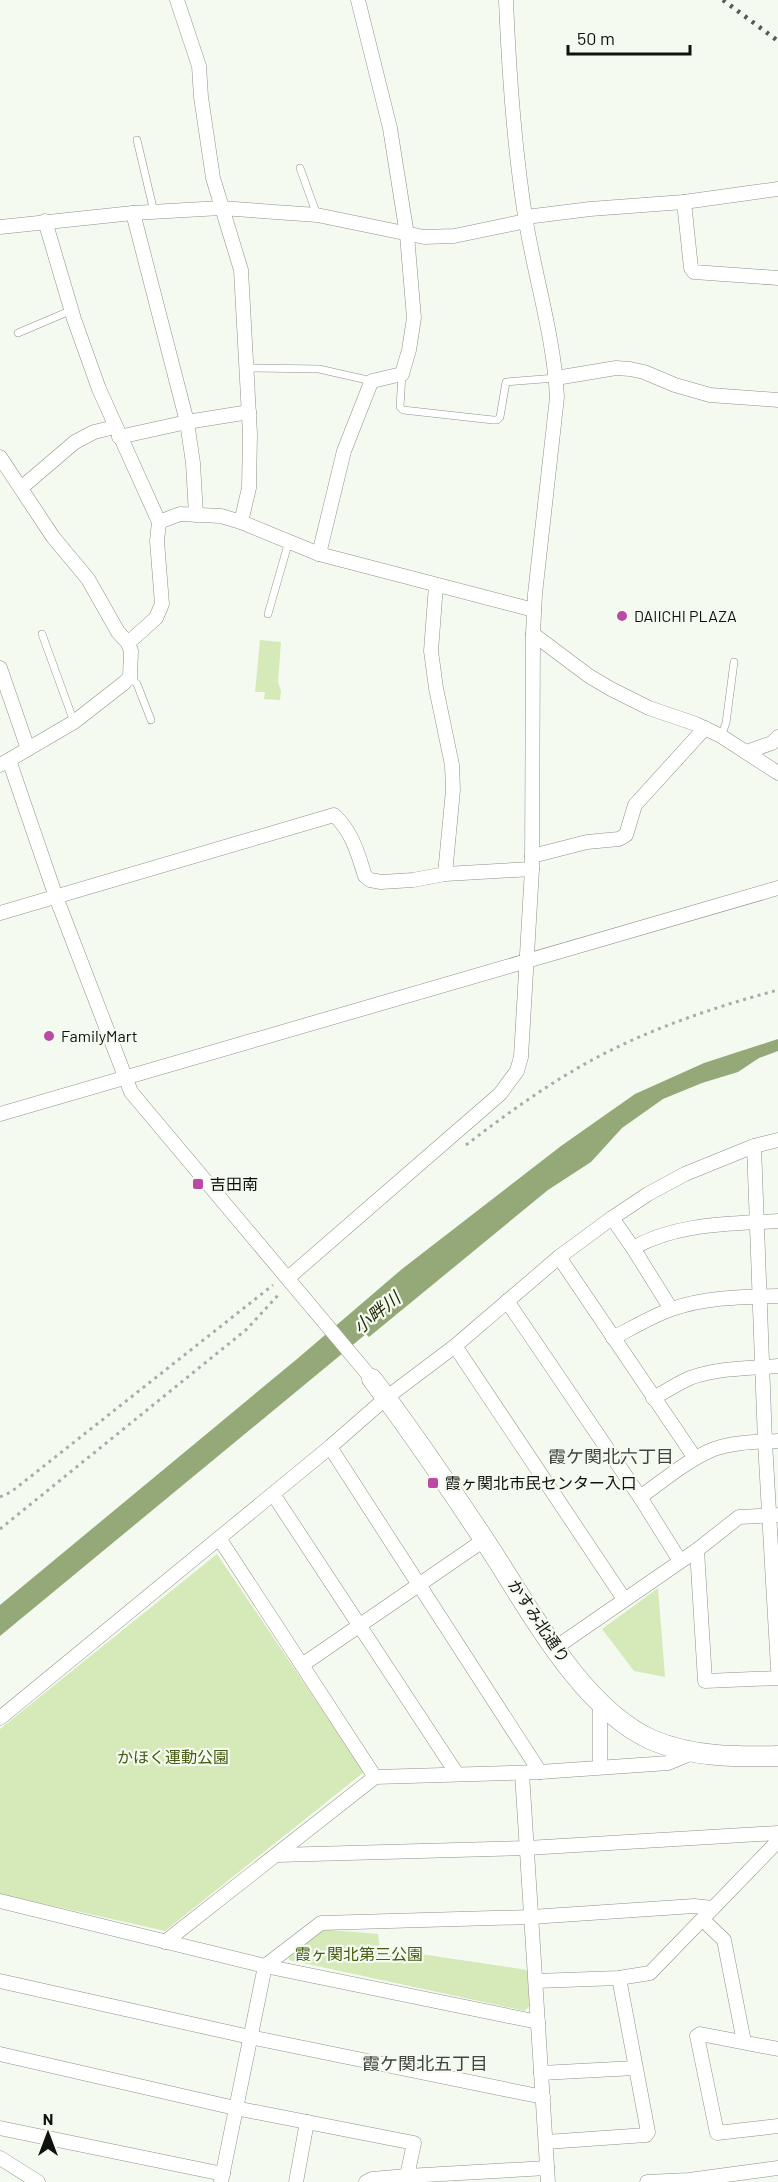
<svg xmlns="http://www.w3.org/2000/svg" width="778" height="2182" font-family="Barlow,'Noto Sans JP',sans-serif">
<style>
.green{fill:#d6eab9}
.water{fill:#95a978}
.lines{fill:none;stroke-linecap:round;stroke-linejoin:round}
.lane-casing{stroke:#8e9289;stroke-width:8}
.street-casing{stroke:#8e9289;stroke-width:15}
.secondary-casing{stroke:#8e9289;stroke-width:21}
.path{stroke:#a9ada5;stroke-width:3;stroke-dasharray:3 4.5;stroke-linecap:butt}
.lane{stroke:#fff;stroke-width:7}
.street{stroke:#fff;stroke-width:14}
.secondary{stroke:#fff;stroke-width:20}
.rail{stroke:#565954;stroke-width:4.5;stroke-dasharray:3 6;stroke-linecap:butt}
.poi-dot{fill:#bb4aa5;stroke:#f5faf0;stroke-width:2}
.labels{text-anchor:middle;stroke-width:4.5;stroke-linejoin:round;paint-order:stroke}
.poi-label{font-size:16px;fill:#10120f;stroke:#f5faf0;text-anchor:start}
.street-label{font-size:16px;fill:#10120f;stroke:#f5faf0}
.park-label{font-size:16px;fill:#445b10;stroke:#f5faf0}
.water-label{font-size:18px;font-style:italic;fill:#222f09;stroke:#f5faf0}
.neighbourhood-label{font-size:18px;fill:#42453e;stroke:#f5faf0}
</style>
<rect width="100%" height="100%" fill="#f5faf0"/>
<!-- green -->
<g class="green">
<path d="M260 640 281 642 278 682 281 691 280 700 264 699 265 692H255Z"/>
<path d="M217 1554 364 1772 165 1931 0 1894V1729Z"/>
<path d="M658 1588 665 1677 634 1671 602 1629Z"/>
<path d="M320 1929 378 1934 380 1948 528 1970 530 2005 525 2011 289 1960V1954Z"/>
</g>
<!-- water -->
<path class="water" d="M778 1039V1051L759 1058 738 1072 702 1083 663 1099 622 1128 591 1162 548 1190 369 1337 366 1334 0 1636V1605L297 1359 402 1269 561 1146 635 1094 704 1063Z"/>
<g class="lines">
<!-- lane casing -->
<g class="lane-casing">
<g id="lane">
<path d="M137 140 154 212"/>
<path d="M300 168 317 215"/>
<path d="M18 333 72 310"/>
<path d="M247 368 319 369 372 381"/>
<path d="M402 374 400 407 403 410 493 420H497L500 417 506 382 556 378"/>
<path d="M268 614 289 541"/>
<path d="M42 634 74 722"/>
<path d="M130 677 137 684 151 720"/>
<path d="M721 736 726 723 734 662"/>
</g>
</g>
<!-- street casing -->
<g class="street-casing">
<g id="street">
<path d="M177 0 199 66 201 97 213 178 241 270 250 434 249 488 241 522"/>
<path d="M684 202 691 268 694 272 778 278"/>
<path d="M133 213 187 422 193 463 196 515"/>
<path d="M526 217 590 209 684 202 778 189"/>
<path d="M0 227 133 213 221 208 317 215 424 237 454 236 526 221"/>
<path d="M556 378 616 368 630 369 644 372 675 385 710 395 778 400"/>
<path d="M119 437 187 422 249 412"/>
<path d="M0 457 53 537 88 579 118 632 128 643"/>
<path d="M21 488 75 442 94 432 115 427"/>
<path d="M159 522 180 514 221 516 241 522 319 554 534 610"/>
<path d="M319 554 344 451 370 385 372 381 402 374 409 350 414 318 407 235 390 128 358 0"/>
<path d="M436 585 431 651 436 688 452 765 453 790 445 874"/>
<path d="M533 634 589 676 611 689 649 708 696 724 721 736 778 773"/>
<path d="M0 668 28 749"/>
<path d="M746 752 772 743 778 737"/>
<path d="M9 760 74 722 124 683 130 677 131 651 128 643 156 618 162 604 157 541 159 522 99 389 74 319 45 221"/>
<path d="M0 765 9 760 56 897 131 1092 372 1379"/>
<path d="M532 856 587 842 619 839 626 835 635 805 705 728"/>
<path d="M0 913 334 815C352 831 358 854 365 876L370 880 381 882 413 880 445 874 532 869"/>
<path d="M0 1114 778 888"/>
<path d="M754 1146 765 1442 778 1669"/>
<path d="M612 1218 633 1248 671 1309"/>
<path d="M633 1248C676 1223 730 1224 778 1221"/>
<path d="M559 1257 695 1458"/>
<path d="M288 1278 500 1094 517 1071 521 1057 532 869 533 634 535 594 557 397C554 338 536 281 526 222 514 148 509 75 506 0"/>
<path d="M507 1301 640 1497 680 1561"/>
<path d="M613 1338C632 1328 652 1316 672 1309 706 1297 742 1297 778 1296"/>
<path d="M455 1346 624 1599"/>
<path d="M653 1398C665 1392 678 1383 690 1378 717 1368 749 1368 778 1366"/>
<path d="M330 1447 540 1772"/>
<path d="M273 1494 457 1774"/>
<path d="M640 1497C663 1481 687 1460 714 1449 733 1442 757 1442 778 1441"/>
<path d="M219 1538 375 1777"/>
<path d="M697 1550 705 1681 778 1678"/>
<path d="M555 1648 697 1550 739 1517 776 1515"/>
<path d="M302 1665 484 1540"/>
<path d="M0 1718 330 1447 386 1398 455 1346 559 1257 612 1218 648 1194 685 1174 754 1146 778 1140"/>
<path d="M600 1767V1705"/>
<path d="M522 1773 548 2182"/>
<path d="M277 1855 527 1848 778 1833"/>
<path d="M0 1901 265 1966 538 2022"/>
<path d="M703 1920 724 1940 744 2042"/>
<path d="M165 1942 375 1777 540 1772 668 1763 692 1753"/>
<path d="M0 1981 250 2037 543 2097"/>
<path d="M536 1981 619 1978 650 1973 778 1841"/>
<path d="M778 2049 700 2034 697 2036 717 2133 778 2126"/>
<path d="M0 2054 235 2108 414 2143 407 2176"/>
<path d="M541 2073 635 2068"/>
<path d="M0 2128 223 2174"/>
<path d="M546 2142 646 2135 648 2132 619 1978"/>
<path d="M0 2158 38 2182"/>
<path d="M221 2182 265 1966 321 1923 531 1917 694 1906 713 1908"/>
<path d="M296 2182 307 2122"/>
<path d="M366 2182 372 2179 407 2176 547 2168"/>
<path d="M647 2182 689 2180 778 2168"/>
</g>
</g>
<!-- secondary casing -->
<g class="secondary-casing">
<path id="secondary" d="M372 1379C413 1433 452 1491 489 1547 530 1610 582 1709 652 1740 692 1757 735 1757 778 1756"/>
</g>
<!-- path -->
<g class="path">
<path d="M466 1145C500 1119 534 1094 571 1072 634 1034 707 1009 778 990"/>
<path d="M0 1497 11 1492 273 1285"/>
<path d="M0 1529 247 1329 280 1293"/>
</g>
<!-- lane -->
<use href="#lane" class="lane"/>
<!-- street -->
<use href="#street" class="street"/>
<!-- secondary -->
<use href="#secondary" class="secondary"/>
<!-- rail -->
<path class="rail" d="M723 0 778 41"/>
</g>
<!-- markers -->
<g class="poi-dot">
<circle cx="622" cy="616" r="6"/>
<circle cx="49" cy="1036" r="6"/>
<rect x="192" y="1178" width="12" height="12" rx="3"/>
<rect x="427" y="1477" width="12" height="12" rx="3"/>
</g>
<g class="labels">
<!-- poi labels -->
<g class="poi-label">
<text x="634" y="622">DAIICHI PLAZA</text>
<text x="61" y="1042">FamilyMart</text>
<text x="210" y="1190">吉田南</text>
<text x="445" y="1489">霞ヶ関北市民センター入口</text>
</g>
<!-- street labels -->
<g class="street-label">
<text transform="translate(539 1621) rotate(56)" y="6">かすみ北通り</text>
</g>
<!-- park labels -->
<g class="park-label">
<text x="173" y="1763">かほく運動公園</text>
<text x="359" y="1960">霞ヶ関北第三公園</text>
</g>
<!-- water labels -->
<g class="water-label">
<text transform="translate(377 1313) rotate(-39)" y="6">小畔川</text>
</g>
<!-- neighbourhood labels -->
<g class="neighbourhood-label">
<text x="611" y="1463">霞ケ関北六丁目</text>
<text x="425" y="2070">霞ケ関北五丁目</text>
</g>
</g>
<!-- north arrow -->
<g transform="translate(48 2134)" stroke="#f5faf0" stroke-width="4.5" paint-order="stroke">
<path d="M0-4.5L10 22L0 15L-10 22Z" fill="#10120f"/>
<text y="-9" font-size="16" font-weight="bold" text-anchor="middle" fill="#10120f">N</text>
</g>
<!-- scale -->
<path d="M568 45v9h122v-9" fill="none" stroke="#10120f" stroke-width="3"/>
<text x="577" y="45" font-size="18" fill="#10120f" stroke="#f5faf0" stroke-width="4.5" paint-order="stroke">50 m</text>
</svg>
